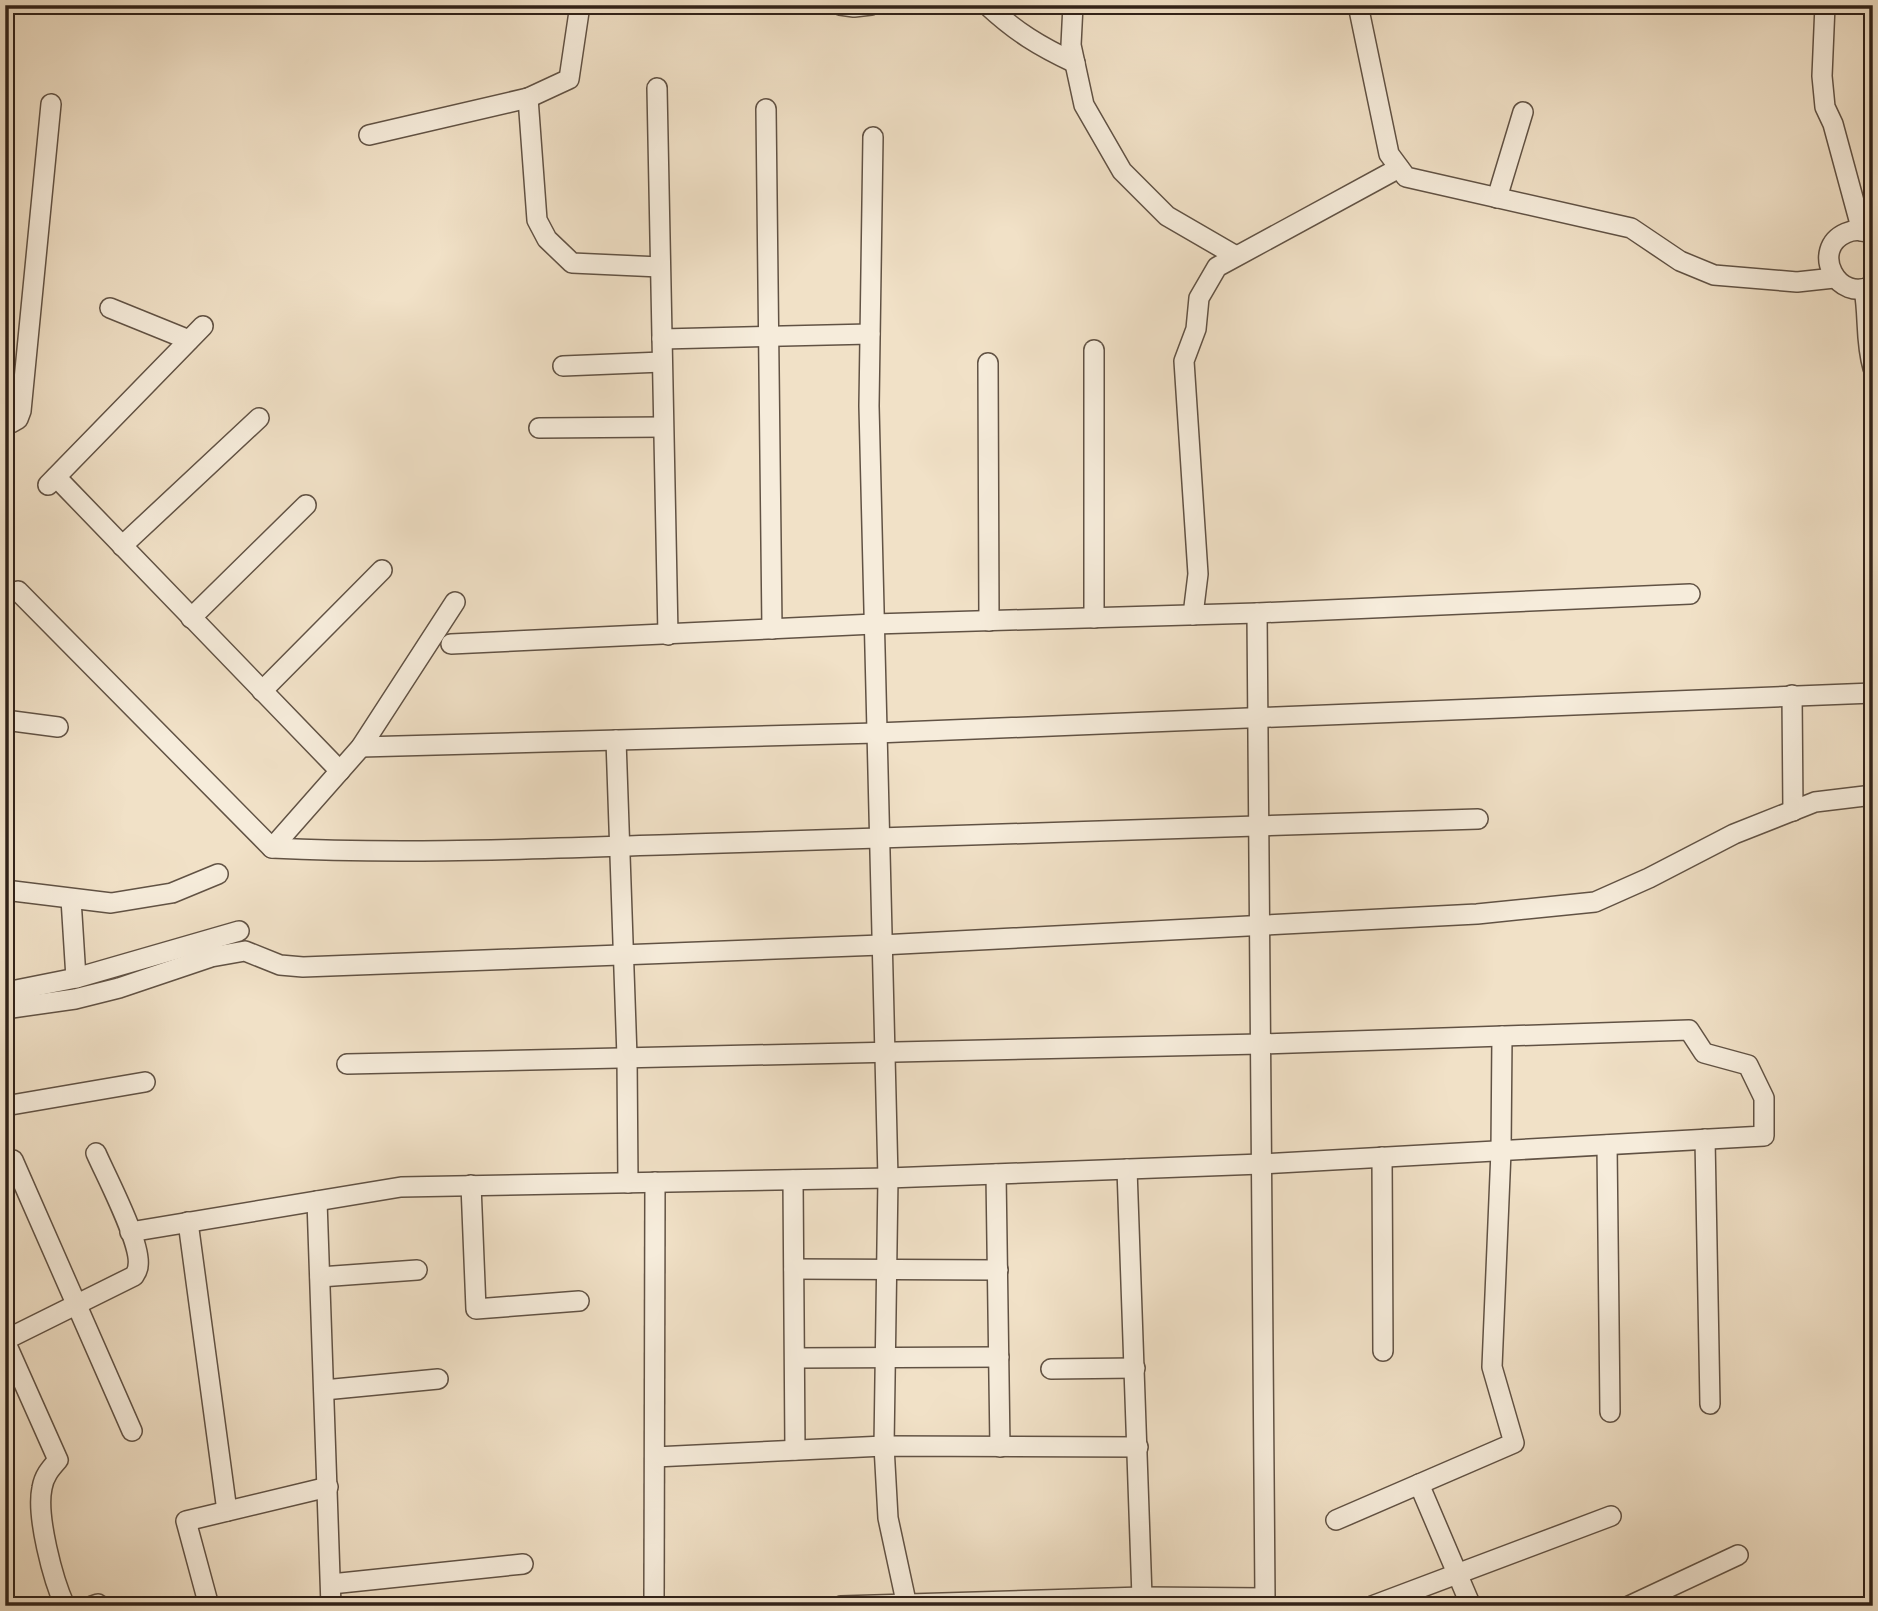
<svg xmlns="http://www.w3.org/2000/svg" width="1878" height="1611" font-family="'IM FELL Great Primer',serif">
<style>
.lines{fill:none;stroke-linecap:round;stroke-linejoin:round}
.minor-casing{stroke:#615244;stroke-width:22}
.minor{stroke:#f6ecdb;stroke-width:19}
</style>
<rect width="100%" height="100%" fill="#f1e1c7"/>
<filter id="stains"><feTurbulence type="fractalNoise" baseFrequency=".00286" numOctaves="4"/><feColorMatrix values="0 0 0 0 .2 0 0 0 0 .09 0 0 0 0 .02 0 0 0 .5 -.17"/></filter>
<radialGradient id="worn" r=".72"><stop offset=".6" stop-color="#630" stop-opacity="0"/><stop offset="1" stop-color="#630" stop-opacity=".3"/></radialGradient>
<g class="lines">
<!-- minor casing -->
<g class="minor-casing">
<g id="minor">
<path d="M840 5 854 7 871 5"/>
<path d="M987 5C1016 32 1039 46 1075 63"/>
<path d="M1073 5 1071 45 1084 105 1122 171 1167 216 1236 256"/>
<path d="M1358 5 1389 154 1406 177 1631 228 1680 261 1714 275 1797 282 1834 278"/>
<path d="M1825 5 1822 76 1825 107 1833 124 1862 231"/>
<path d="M657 88 668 635"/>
<path d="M528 98 537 220 547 239 572 263 660 267"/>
<path d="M766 109 772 629"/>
<path d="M369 135 528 98 569 79 580 5"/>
<path d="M873 137 869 406 888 1178 884 1446 888 1518 907 1606"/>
<path d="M1497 198 1523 112"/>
<path d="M1873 235C1864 230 1855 229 1846 233 1809 249 1838 305 1873 285"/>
<path d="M1864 289C1869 317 1865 340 1873 368"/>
<path d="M110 308 189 340"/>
<path d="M662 339 870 334"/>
<path d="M1094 350V618"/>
<path d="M988 363 989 621"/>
<path d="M563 366 662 362"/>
<path d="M5 423H11L18 419 21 411 51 104"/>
<path d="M539 428 663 427"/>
<path d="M56 477 340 771"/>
<path d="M48 485 203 326"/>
<path d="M122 546 259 418"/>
<path d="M18 591 272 848C411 855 551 848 690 844 953 837 1215 826 1478 819"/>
<path d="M1257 613 1265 1598 1268 1606"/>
<path d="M1193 615 1198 574 1184 361 1196 329 1199 298 1217 267 1399 168"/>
<path d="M191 618 306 505"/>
<path d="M451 644 874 624 1257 613 1690 594"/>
<path d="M262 691 382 570"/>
<path d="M1792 695 1793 811"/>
<path d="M5 720 58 727"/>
<path d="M616 740 627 1057 628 1183"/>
<path d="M361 747 876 733 1873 693"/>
<path d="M272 848 361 747 455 602"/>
<path d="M5 890 111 903 172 893 218 874"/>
<path d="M71 899 76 978"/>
<path d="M6 992 76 978 239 931"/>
<path d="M5 1009 75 999 119 988 211 957 245 951 280 965 303 967 881 945 1477 914 1595 902 1649 878 1734 834 1815 802 1873 795"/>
<path d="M5 1106 145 1082"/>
<path d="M1705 1139 1710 1404"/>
<path d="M1607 1145 1610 1412"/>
<path d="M1382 1157 1383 1351"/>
<path d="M13 1160 132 1431"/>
<path d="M1127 1169 1142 1597"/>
<path d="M996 1174 1000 1447"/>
<path d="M793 1180 795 1450"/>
<path d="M471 1185 476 1309 579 1301"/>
<path d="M317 1201 331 1606"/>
<path d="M188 1222 227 1511"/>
<path d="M130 1232 401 1187 888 1178 1261 1164 1764 1136V1098L1748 1065 1704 1053 1689 1030 1260 1044 347 1064"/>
<path d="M794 1269 998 1270"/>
<path d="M320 1277 417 1270"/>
<path d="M5 1340 134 1276C136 1273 138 1270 138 1266 142 1244 106 1176 96 1153"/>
<path d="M5 1341 58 1460C50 1469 44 1476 42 1488 36 1516 53 1580 65 1606"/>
<path d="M795 1358 999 1357"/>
<path d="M1051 1369 1135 1368"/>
<path d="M324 1390 438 1379"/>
<path d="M655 1457 884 1446 1138 1447"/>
<path d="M1419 1484 1471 1606"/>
<path d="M1336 1520 1514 1443 1492 1367 1501 1151 1502 1036"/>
<path d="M331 1584 523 1564"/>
<path d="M92 1606 98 1604 99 1606"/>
<path d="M209 1606 186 1521 328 1487"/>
<path d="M654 1606 655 1182"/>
<path d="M841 1606 1142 1597 1265 1598"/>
<path d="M1372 1606 1611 1516"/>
<path d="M1629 1606 1738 1555"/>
</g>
</g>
<!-- minor -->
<use href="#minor" class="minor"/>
</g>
<!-- margin -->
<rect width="1878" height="1611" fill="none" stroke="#f1e1c7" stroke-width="28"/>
<rect x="7" y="7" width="1864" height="1597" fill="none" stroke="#312219" stroke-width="3.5"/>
<rect x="14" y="14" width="1850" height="1583" fill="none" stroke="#312219" stroke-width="2"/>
<rect width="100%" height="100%" filter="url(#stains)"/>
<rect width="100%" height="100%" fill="url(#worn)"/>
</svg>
